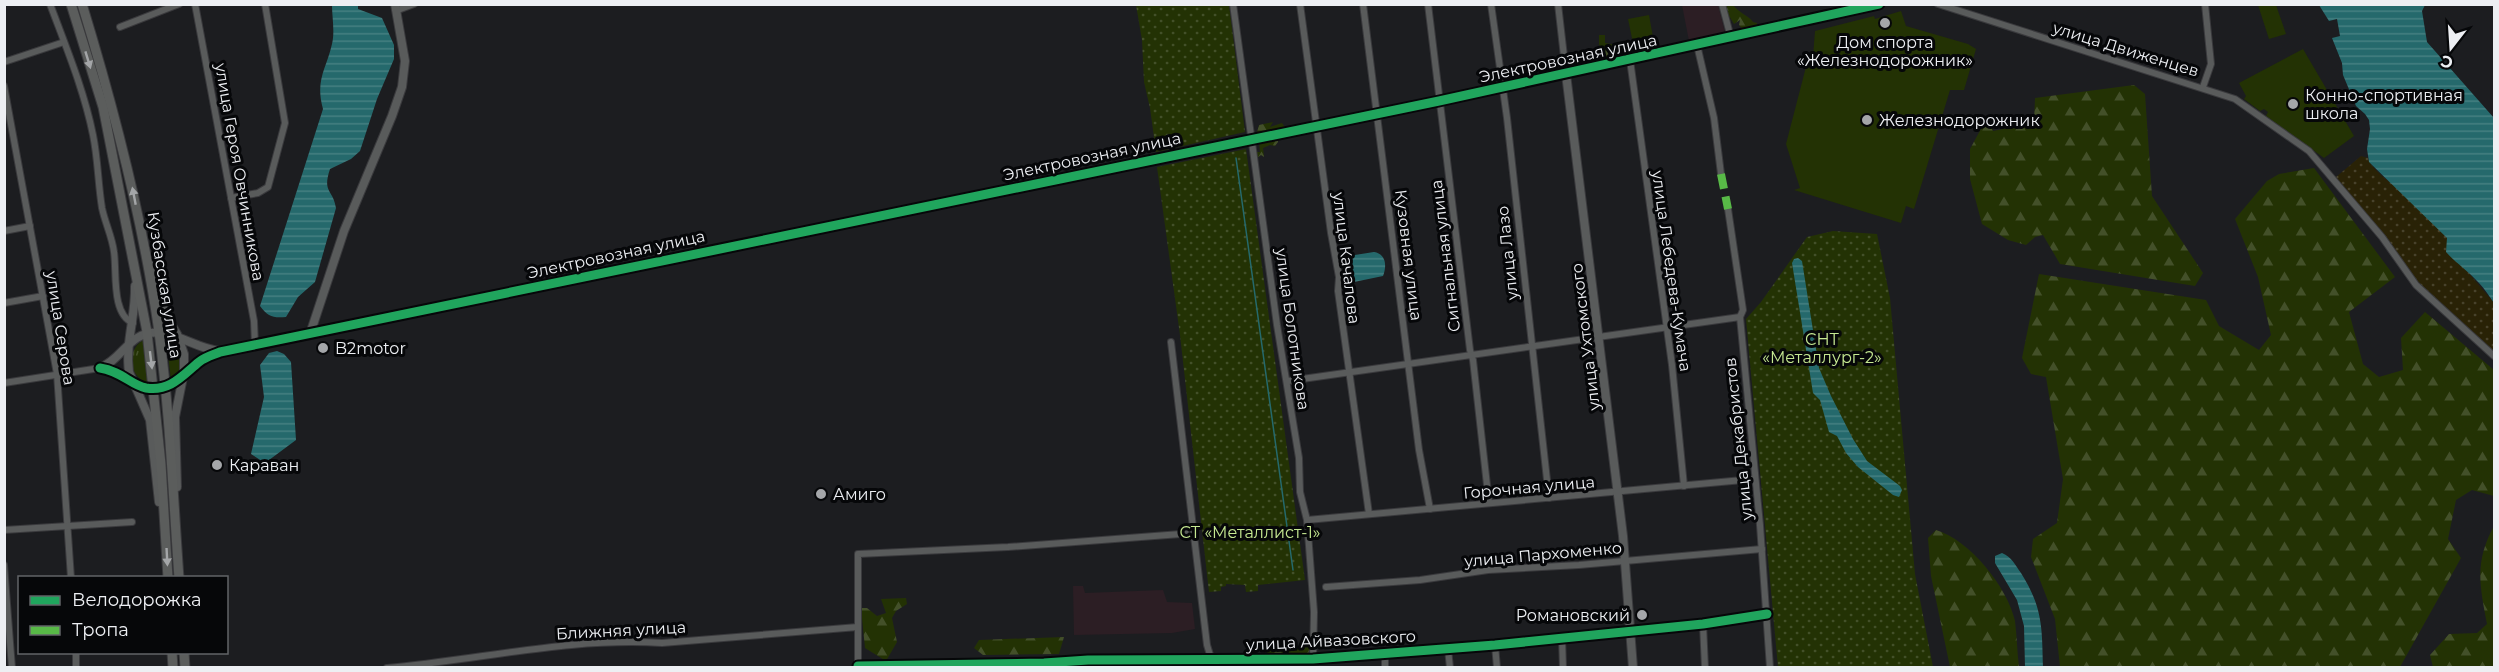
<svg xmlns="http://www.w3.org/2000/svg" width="2499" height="672" font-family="Montserrat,sans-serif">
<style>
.commercial{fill:#2c1e24}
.grass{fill:url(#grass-tufts)}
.forest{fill:url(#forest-firs)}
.sand{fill:url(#sand-dots)}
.park{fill:#233204}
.garden{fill:url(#garden-dots)}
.water{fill:url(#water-rules)}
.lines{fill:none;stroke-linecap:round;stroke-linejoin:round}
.stream{stroke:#25696c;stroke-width:1.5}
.minor-casing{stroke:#3a3a3d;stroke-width:8}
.tertiary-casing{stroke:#3a3a3d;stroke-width:10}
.primary-casing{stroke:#3a3a3d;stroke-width:11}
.minor{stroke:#595b5b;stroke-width:6}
.tertiary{stroke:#595b5b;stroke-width:8}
.primary{stroke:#5b5d5c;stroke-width:9}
.quiet{stroke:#58b947;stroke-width:8;stroke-dasharray:15 8;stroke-linecap:butt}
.cycleway-casing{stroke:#060709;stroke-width:13}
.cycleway{stroke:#20a55d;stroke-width:9}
.oneway{fill:#a4a6a8}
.poi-dot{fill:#a4a6a9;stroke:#060709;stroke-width:2}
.labels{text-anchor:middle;stroke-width:6;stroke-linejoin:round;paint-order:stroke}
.poi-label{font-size:16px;fill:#edeff3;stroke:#060709;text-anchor:start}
.street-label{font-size:16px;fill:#edeff3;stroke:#060709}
.park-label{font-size:16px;fill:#c6e992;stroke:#060709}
</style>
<defs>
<pattern id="grass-tufts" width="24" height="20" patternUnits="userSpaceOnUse" patternTransform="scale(1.5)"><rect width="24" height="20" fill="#233204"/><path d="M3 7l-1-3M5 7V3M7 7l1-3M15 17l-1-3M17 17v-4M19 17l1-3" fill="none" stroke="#435029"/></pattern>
<pattern id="forest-firs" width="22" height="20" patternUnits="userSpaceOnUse" patternTransform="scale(1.5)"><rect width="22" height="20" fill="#233204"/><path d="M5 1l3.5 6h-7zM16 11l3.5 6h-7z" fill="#435029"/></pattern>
<pattern id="sand-dots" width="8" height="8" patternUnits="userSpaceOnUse" patternTransform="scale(1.5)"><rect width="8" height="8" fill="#292206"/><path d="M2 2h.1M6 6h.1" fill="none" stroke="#48422b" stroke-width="1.8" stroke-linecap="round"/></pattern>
<pattern id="garden-dots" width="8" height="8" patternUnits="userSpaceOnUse" patternTransform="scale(1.5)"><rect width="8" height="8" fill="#233204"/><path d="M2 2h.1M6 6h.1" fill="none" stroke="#435029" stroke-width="1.8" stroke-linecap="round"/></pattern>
<pattern id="water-rules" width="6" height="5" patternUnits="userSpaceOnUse" patternTransform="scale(1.5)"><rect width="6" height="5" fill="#25696c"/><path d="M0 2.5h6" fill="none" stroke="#457f81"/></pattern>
</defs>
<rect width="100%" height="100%" fill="#1c1d20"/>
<!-- commercial -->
<g class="commercial">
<path d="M1682 5H1718L1725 32 1689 41Z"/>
<path d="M1073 586H1083L1085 593 1163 590 1167 602 1192 603 1195 629 1172 633 1074 635Z"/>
</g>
<!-- grass -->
<g class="grass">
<path d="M166 338C183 347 187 367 171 380Z"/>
<path d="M143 340 150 384C129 378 125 352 143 340Z"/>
</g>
<!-- forest -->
<g class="forest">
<path d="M1725 5H1733C1739 13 1748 15 1753 22L1757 23 1758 31 1746 33 1739 25 1740 20 1734 24 1725 9Z"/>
<path d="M1599 35H1605V43L1616 45 1617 52 1608 53 1609 56 1596 63 1590 59 1589 55 1595 54V50L1605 49 1599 45Z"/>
<path d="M2134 85 2145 94 2152 196 2203 273 2195 286 2060 264 2043 235 2035 237 2026 245 2008 240 1982 224 1970 179V149L1988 116 1993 131 2034 123 2035 98Z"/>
<path d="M1273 122 1270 127 1282 123 1287 130 1278 138V142L1275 146 1270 145 1263 148 1264 157 1261 155 1257 158V152H1260L1259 142 1266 139 1256 136 1259 125Z"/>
<path d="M2314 168 2395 277 2349 312 2363 364 2379 377 2403 370 2401 338 2425 312 2494 370V496L2472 490 2456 500 2448 539 2461 558 2400 667H2060L2055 619 2031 557 2033 539 2057 523 2063 479 2046 377 2031 374 2022 358 2039 274 2206 300 2219 326 2259 350 2271 335 2258 277 2235 219 2267 181 2279 174Z"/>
<path d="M2494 526V667H2433L2430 655 2449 634 2477 633 2487 624C2480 586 2474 562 2494 526Z"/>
<path d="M1936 530C1969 539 2008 588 2015 621 2017 636 2017 652 2019 667H1950L1931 576 1928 538Z"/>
<path d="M906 598 907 604 896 611 892 618 897 642 886 661 865 648 861 608H867L877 616 886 613 881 599Z"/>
<path d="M1064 637 1059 654 983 655 974 648 979 640Z"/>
<path d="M1310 647 1308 655 1274 656 1266 654 1269 650Z"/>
</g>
<!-- sand -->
<path class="sand" d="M2361 156 2368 158C2371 170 2392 183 2401 191 2417 205 2432 223 2448 238L2447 247 2494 303V352L2418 283 2383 234 2336 177Z"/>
<!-- park -->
<g class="park">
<path d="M2258 5H2276L2286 34 2269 39Z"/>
<path d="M1901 11 1906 26 1968 44 1976 49 1964 90H1950L1914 209 1906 206 1901 223 1794 190 1800 188 1786 144 1807 63 1813 57 1815 31 1874 16 1875 19Z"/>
<path d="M1649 15 1655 48 1635 53 1628 19Z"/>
<path d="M2303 49 2354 136 2324 158 2266 116 2268 112 2264 109 2260 111 2244 99 2246 96 2239 83Z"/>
</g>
<!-- garden -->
<g class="garden">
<path d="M1136 5H1229L1245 132 1156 152 1150 108 1144 82 1142 40Z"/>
<path d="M1246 149 1305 580 1258 585V591L1246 592 1245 585 1226 584V586L1221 587V591L1209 592 1180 335 1157 167Z"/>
<path d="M1833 231 1877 234 1890 298 1915 574 1933 667H1778L1746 319 1761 302 1807 237Z"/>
</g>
<!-- water -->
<g class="water">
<path d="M332 5H358V9L382 18 394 45V59L377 99 360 151 351 159 330 169C322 193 333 189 336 208L315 282 298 297 286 317C273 318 268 317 260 306L323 109C315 80 326 70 332 44 335 32 332 17 332 5Z"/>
<path d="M2319 5H2425L2422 11 2427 42 2494 118V303C2489 296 2485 289 2479 283 2468 271 2456 263 2446 252L2447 238 2369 162 2367 149 2370 129 2369 120 2365 114 2356 106 2343 75 2342 63 2332 38 2340 36 2337 19 2329 21Z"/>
<path d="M1374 252C1386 254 1387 266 1383 276L1354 282 1346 279 1342 266V257Z"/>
<path d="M1798 258 1802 261 1819 368 1831 396 1853 439 1867 461 1900 486 1902 490 1899 497 1893 495 1858 467 1846 453 1837 436 1829 432 1820 400 1813 393 1792 263 1794 259Z"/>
<path d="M277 351 284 354 291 362 296 440 265 463 251 454 264 397 260 365 269 353Z"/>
<path d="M2002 553C2012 557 2015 565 2021 573 2043 608 2042 628 2043 667H2025L2024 626 2017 600 1995 563V556Z"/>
</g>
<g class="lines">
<!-- stream -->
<path class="stream" d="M1236 158 1293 570"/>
<!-- minor casing -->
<g class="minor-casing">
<g id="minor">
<path d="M50 4C66 47 84 90 93 135 98 159 98 184 102 208 105 223 112 236 114 252 117 272 111 314 133 323"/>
<path d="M195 4 254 321 255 345"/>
<path d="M1233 4 1277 325 1299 458 1300 492 1307 520 1314 612 1313 659"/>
<path d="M1300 4 1331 233 1339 277 1338 291 1369 514"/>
<path d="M1363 4 1419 450 1430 509"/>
<path d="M1428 4 1470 350 1473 360 1489 503"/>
<path d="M1491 4 1507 118 1549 498"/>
<path d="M1558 4 1566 74"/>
<path d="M1722 4 1731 38"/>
<path d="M1938 4 2235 99 2309 151 2382 237 2416 285 2494 356"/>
<path d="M398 10 414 4"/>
<path d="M120 27 179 4"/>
<path d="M1697 45 1714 118 1721 174"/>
<path d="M1630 60 1672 365 1684 486"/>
<path d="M4 62 64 42"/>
<path d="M4 86 57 374 71 578"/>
<path d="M2203 87 2211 64 2205 4"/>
<path d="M231 198 258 193 268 187 285 123 265 4"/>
<path d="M1728 209 1743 310 1740 317 1760 525 1770 668"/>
<path d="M4 231 30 226"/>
<path d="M4 303 43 296"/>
<path d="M1171 342 1207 645 1214 668"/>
<path d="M1288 381 1740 317"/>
<path d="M4 383 100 368"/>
<path d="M1307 520 1754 479"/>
<path d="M4 530 132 522"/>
<path d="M4 565 12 668"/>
<path d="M1326 587 1420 580 1488 570 1579 565 1762 549"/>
<path d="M1703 624 1705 668"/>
<path d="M1562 637 1563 668"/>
<path d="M1495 645 1497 668"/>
<path d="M1448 649 1450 668"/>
<path d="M76 652V668"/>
<path d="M1385 653V668"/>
<path d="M858 666 1044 663 1088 660 1313 659 1495 645 1703 624 1767 614"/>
<path d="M387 668C479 660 570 637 662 643L858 627"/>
<path d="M858 668V554L1008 547 1194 533"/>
</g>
</g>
<!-- tertiary casing -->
<g class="tertiary-casing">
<g id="tertiary">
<path d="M1566 74 1623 536 1633 668"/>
<path d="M150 265 165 314 177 334 184 354V372L175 417 177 487"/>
<path d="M135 286C136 315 125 343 129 372L150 420 159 502"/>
<path d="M310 334 344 231 392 116 402 87 405 61 395 4"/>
<path d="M100 368C121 371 131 385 146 388 170 392 183 375 199 362 205 357 213 355 220 352L1439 101 1879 4"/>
<path d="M100 368C117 361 123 347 137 338 163 321 191 348 219 351"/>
</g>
</g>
<!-- primary casing -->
<g class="primary-casing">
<g id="primary">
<path d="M71 4 103 107 147 332 161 464 168 578"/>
<path d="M82 4C115 112 143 220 159 332 170 414 173 496 179 578"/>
<path d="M172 652 173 668"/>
<path d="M184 652 185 668"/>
</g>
</g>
<!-- minor -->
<use href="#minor" class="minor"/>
<!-- tertiary -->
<use href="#tertiary" class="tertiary"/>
<!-- primary -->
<use href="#primary" class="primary"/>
<!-- quiet -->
<path class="quiet" d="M1721 174 1728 209"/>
<!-- cycleway casing -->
<g class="cycleway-casing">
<g id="cycleway">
<path d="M100 368C121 371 131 385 146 388 170 392 183 375 199 362 205 357 213 355 220 352L1439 101 1879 4"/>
<path d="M858 666 1044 663 1088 660 1313 659 1495 645 1703 624 1767 614"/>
</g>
</g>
<!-- cycleway -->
<use href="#cycleway" class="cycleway"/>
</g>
<!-- one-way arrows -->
<defs><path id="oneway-solid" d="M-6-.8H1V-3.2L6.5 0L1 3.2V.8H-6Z" transform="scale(1.5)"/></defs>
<g class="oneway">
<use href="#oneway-solid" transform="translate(88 60) rotate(73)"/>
<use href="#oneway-solid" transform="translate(134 196) rotate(-101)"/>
<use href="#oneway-solid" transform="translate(151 360) rotate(83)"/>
<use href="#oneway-solid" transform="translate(167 557) rotate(87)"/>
</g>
<!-- markers -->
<g class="poi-dot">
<circle cx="1885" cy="23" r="6"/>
<circle cx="2293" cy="104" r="6"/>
<circle cx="1867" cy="120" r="6"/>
<circle cx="323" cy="348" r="6"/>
<circle cx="217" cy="465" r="6"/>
<circle cx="821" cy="494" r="6"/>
<circle cx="1642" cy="615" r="6"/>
</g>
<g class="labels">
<!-- poi labels -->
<g class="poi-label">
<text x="1885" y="48" text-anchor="middle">Дом спорта<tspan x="1885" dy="18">«Железнодорожник»</tspan></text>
<text x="2305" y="101">Конно-спортивная<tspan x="2305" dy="18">школа</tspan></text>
<text x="1879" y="126">Железнодорожник</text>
<text x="335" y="354">B2motor</text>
<text x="229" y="471">Караван</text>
<text x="833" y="500">Амиго</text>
<text x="1630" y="621" text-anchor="end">Романовский</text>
</g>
<!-- street labels -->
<g class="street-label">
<text transform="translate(2126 49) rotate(17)" y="6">улица Движенцев</text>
<text transform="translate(1568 58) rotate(-12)" y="6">Электровозная улица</text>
<text transform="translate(1092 156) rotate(-12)" y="6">Электровозная улица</text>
<text transform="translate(240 172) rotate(80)" y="6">улица Героя Овчинникова</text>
<text transform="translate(1507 253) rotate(-96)" y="6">улица Лазо</text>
<text transform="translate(616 254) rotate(-12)" y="6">Электровозная улица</text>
<text transform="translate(1409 255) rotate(83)" y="6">Кузовная улица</text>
<text transform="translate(1445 256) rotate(-97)" y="6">Сигнальная улица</text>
<text transform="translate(1347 258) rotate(83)" y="6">улица Качалова</text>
<text transform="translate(1672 271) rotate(82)" y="6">улица Лебедева-Кумача</text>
<text transform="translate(165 285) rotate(81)" y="6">Кузбасская улица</text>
<text transform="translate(61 328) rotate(81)" y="6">улица Серова</text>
<text transform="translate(1293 329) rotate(82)" y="6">улица Болотникова</text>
<text transform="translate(1585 337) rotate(-97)" y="6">улица Ухтомского</text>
<text transform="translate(1738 439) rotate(-96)" y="6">улица Декабристов</text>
<text transform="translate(1529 487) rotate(-5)" y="6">Горочная улица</text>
<text transform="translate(1543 554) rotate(-5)" y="6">улица Пархоменко</text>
<text transform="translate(621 630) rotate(-3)" y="6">Ближняя улица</text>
<text transform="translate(1331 640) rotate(-3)" y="6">улица Айвазовского</text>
</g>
<!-- park labels -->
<g class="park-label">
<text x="1822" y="345">СНТ<tspan x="1822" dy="18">«Металлург-2»</tspan></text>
<text x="1250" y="538">СТ «Металлист-1»</text>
</g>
</g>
<!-- border -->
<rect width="2499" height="672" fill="none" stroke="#edeff3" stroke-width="12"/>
<!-- legend -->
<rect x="18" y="576" width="210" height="78" fill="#060709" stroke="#626467" stroke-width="1.5"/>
<rect x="30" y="596" width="30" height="9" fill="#20a55d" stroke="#626467" stroke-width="1.5"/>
<text x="72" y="606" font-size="18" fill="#edeff3">Велодорожка</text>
<rect x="30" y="626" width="30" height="9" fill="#58b947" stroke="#626467" stroke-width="1.5"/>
<text x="72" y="636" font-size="18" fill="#edeff3">Тропа</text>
<!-- north arrow -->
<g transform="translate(2451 48) rotate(197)" stroke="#060709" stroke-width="4.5" paint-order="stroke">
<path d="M0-4.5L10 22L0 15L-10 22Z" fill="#edeff3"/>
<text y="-9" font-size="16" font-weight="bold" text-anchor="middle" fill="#edeff3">С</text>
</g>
</svg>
